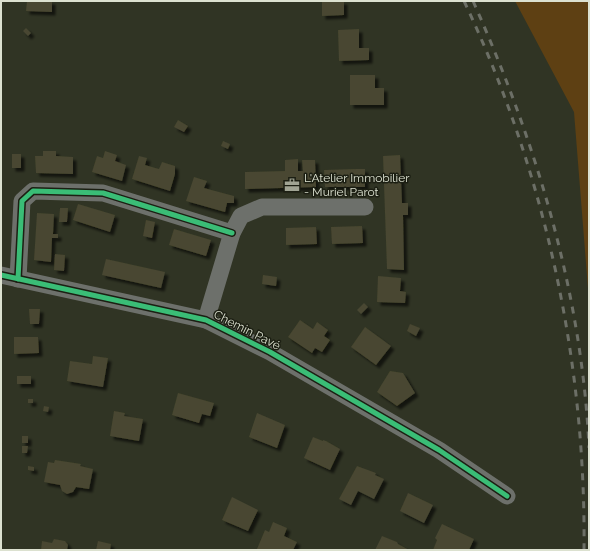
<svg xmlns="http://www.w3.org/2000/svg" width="590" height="551" font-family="Raleway,sans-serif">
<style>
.green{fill:#5e4013}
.building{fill:#484730;filter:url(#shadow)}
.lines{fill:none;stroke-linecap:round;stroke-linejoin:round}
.minor{stroke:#6d706b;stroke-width:17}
.rail{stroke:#6c6f66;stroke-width:3;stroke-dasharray:7 7;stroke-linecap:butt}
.cycleway-casing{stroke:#1c1f13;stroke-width:8}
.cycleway{stroke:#3abd76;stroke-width:5}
.labels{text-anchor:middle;stroke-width:3;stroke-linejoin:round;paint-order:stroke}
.poi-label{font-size:12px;fill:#dce1d0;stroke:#1c1f13;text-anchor:start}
.street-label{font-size:12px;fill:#dce1d0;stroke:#1c1f13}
</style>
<defs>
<filter id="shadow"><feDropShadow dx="3.5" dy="3.5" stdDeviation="1" flood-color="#0009"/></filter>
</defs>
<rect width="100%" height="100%" fill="#303424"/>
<!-- green -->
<path class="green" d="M515 1H589V301L574 112Z"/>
<!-- building -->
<g class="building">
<path d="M27 1H52V12L26 11Z"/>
<path d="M322 1H344V15L322 16Z"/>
<path d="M26 28 31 33 28 36 23 31Z"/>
<path d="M359 29V48H369V60L339 61 338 30Z"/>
<path d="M350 75H375V88H384V105H350Z"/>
<path d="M178 120 188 126 184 132 174 127Z"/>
<path d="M223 141 230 144 228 149 221 146Z"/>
<path d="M43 151H56V156L73 157V174L36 173 35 156H43Z"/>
<path d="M105 151 117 155 115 161 126 165 122 181 92 172 97 156 103 158Z"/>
<rect x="12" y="154" width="9" height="14"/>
<path d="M400 155 402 203H408V215H403L404 270 387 269 383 156Z"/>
<path d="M139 156 147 158 145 165 159 169 162 162 175 166V174L170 191 132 179Z"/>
<path d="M298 159V171H303L302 160H315L316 187 245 189V172L285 171V160Z"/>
<path d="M356 169H365V187H325L324 170Z"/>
<path d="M194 177 207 181 204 188 234 196V203H227L225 212 186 201Z"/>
<path d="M78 204 115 215 110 232 73 220Z"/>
<path d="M60 208H68L67 222H59Z"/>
<path d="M37 213 54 214 53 234H58V238H52L51 262 34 260Z"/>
<path d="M146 220 155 222 152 238 143 236Z"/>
<path d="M362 226 363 243 332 244 331 227Z"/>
<path d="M316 227 317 244 286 245V228Z"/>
<path d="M174 229 211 240 206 256 169 245Z"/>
<path d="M55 254 65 255 64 271 54 270Z"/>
<path d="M106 259 165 272 161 288 102 275Z"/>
<path d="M263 275 277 277 276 286 262 284Z"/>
<path d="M378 276 401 278 400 291 406 292 405 303 377 302Z"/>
<path d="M364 303 368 307 361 314 357 310Z"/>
<path d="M29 309H40L39 324H30Z"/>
<path d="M300 320 313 329 317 322 328 330 324 336 330 340 322 352 315 348 312 353 288 337Z"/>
<path d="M410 324 420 328 416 336 407 331Z"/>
<path d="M365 327 391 346 376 365 351 347Z"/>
<path d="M14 337H38L39 353 14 354Z"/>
<path d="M93 356 108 358 103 387 67 381 70 361 92 364Z"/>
<path d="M390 371 403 373 415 393 397 406 377 392Z"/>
<rect x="17" y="376" width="14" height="8"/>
<path d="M178 393 214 403 210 416 202 414 199 423 172 415Z"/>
<rect x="28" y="399" width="5" height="4"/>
<path d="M44 406 49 407 48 412 43 411Z"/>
<path d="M114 411 125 413 124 416 143 419 139 441 110 436Z"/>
<path d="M257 413 285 425 277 448 249 437Z"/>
<rect x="22" y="436" width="6" height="7"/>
<path d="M313 437 323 441V440L326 441 340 449 330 470 304 458Z"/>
<path d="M22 446H28L27 453H22Z"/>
<path d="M55 460 81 464 80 466 93 469 89 489 76 487 73 492 67 494 62 491 60 485 44 482 48 462 54 463Z"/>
<path d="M28 466 34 467V471L28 470Z"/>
<path d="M357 466 376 473 375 475 384 479 374 499 358 491 351 505 339 499Z"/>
<path d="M408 493 433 505 424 523 400 511Z"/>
<path d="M232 497 258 510 248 531 222 520Z"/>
<path d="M273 522 287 528 284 536 297 542 293 550 257 549 265 530 269 532Z"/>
<path d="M442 524 474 539 469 550H433L437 540 435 538Z"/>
<path d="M382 536 397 542 398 544 409 550H375Z"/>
<path d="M54 539 65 541 68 545 67 550H41L42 541 52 543Z"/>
<path d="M98 541 111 544 110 550H96Z"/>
</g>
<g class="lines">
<!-- minor -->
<g class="minor">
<path d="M1 275 206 320 270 352 439 450 507 496"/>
<path d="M18 279 22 201 33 191 103 193 232 233"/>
<path d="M206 320 232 233 241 216 262 207H365"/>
</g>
<!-- rail -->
<g class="rail">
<path d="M464 1C545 172 586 361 584 550"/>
<path d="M473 1C536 142 582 293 589 448"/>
</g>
<!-- cycleway casing -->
<g class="cycleway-casing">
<g id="cycleway">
<path d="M1 275 206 320 270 352 439 450 507 496"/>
<path d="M18 279 22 201 33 191 103 193 232 233"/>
</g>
</g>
<!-- cycleway -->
<use href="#cycleway" class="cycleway"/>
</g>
<!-- icons -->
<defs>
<g id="office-bare" transform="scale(1.2)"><path d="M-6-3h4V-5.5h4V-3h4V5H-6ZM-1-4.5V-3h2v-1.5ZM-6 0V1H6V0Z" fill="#a0a494" stroke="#1c1f13" stroke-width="2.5" paint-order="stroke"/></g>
</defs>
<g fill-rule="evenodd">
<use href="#office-bare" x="292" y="185"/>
</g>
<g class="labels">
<!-- poi labels -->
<g class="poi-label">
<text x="304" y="182">L'Atelier Immobilier<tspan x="304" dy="14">- Muriel Parot</tspan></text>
</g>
<!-- street labels -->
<g class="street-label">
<text transform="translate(247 330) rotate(27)" y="4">Chemin Pavé</text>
</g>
</g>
<!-- border -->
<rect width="590" height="551" fill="none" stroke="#dce1d0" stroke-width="4"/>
</svg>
